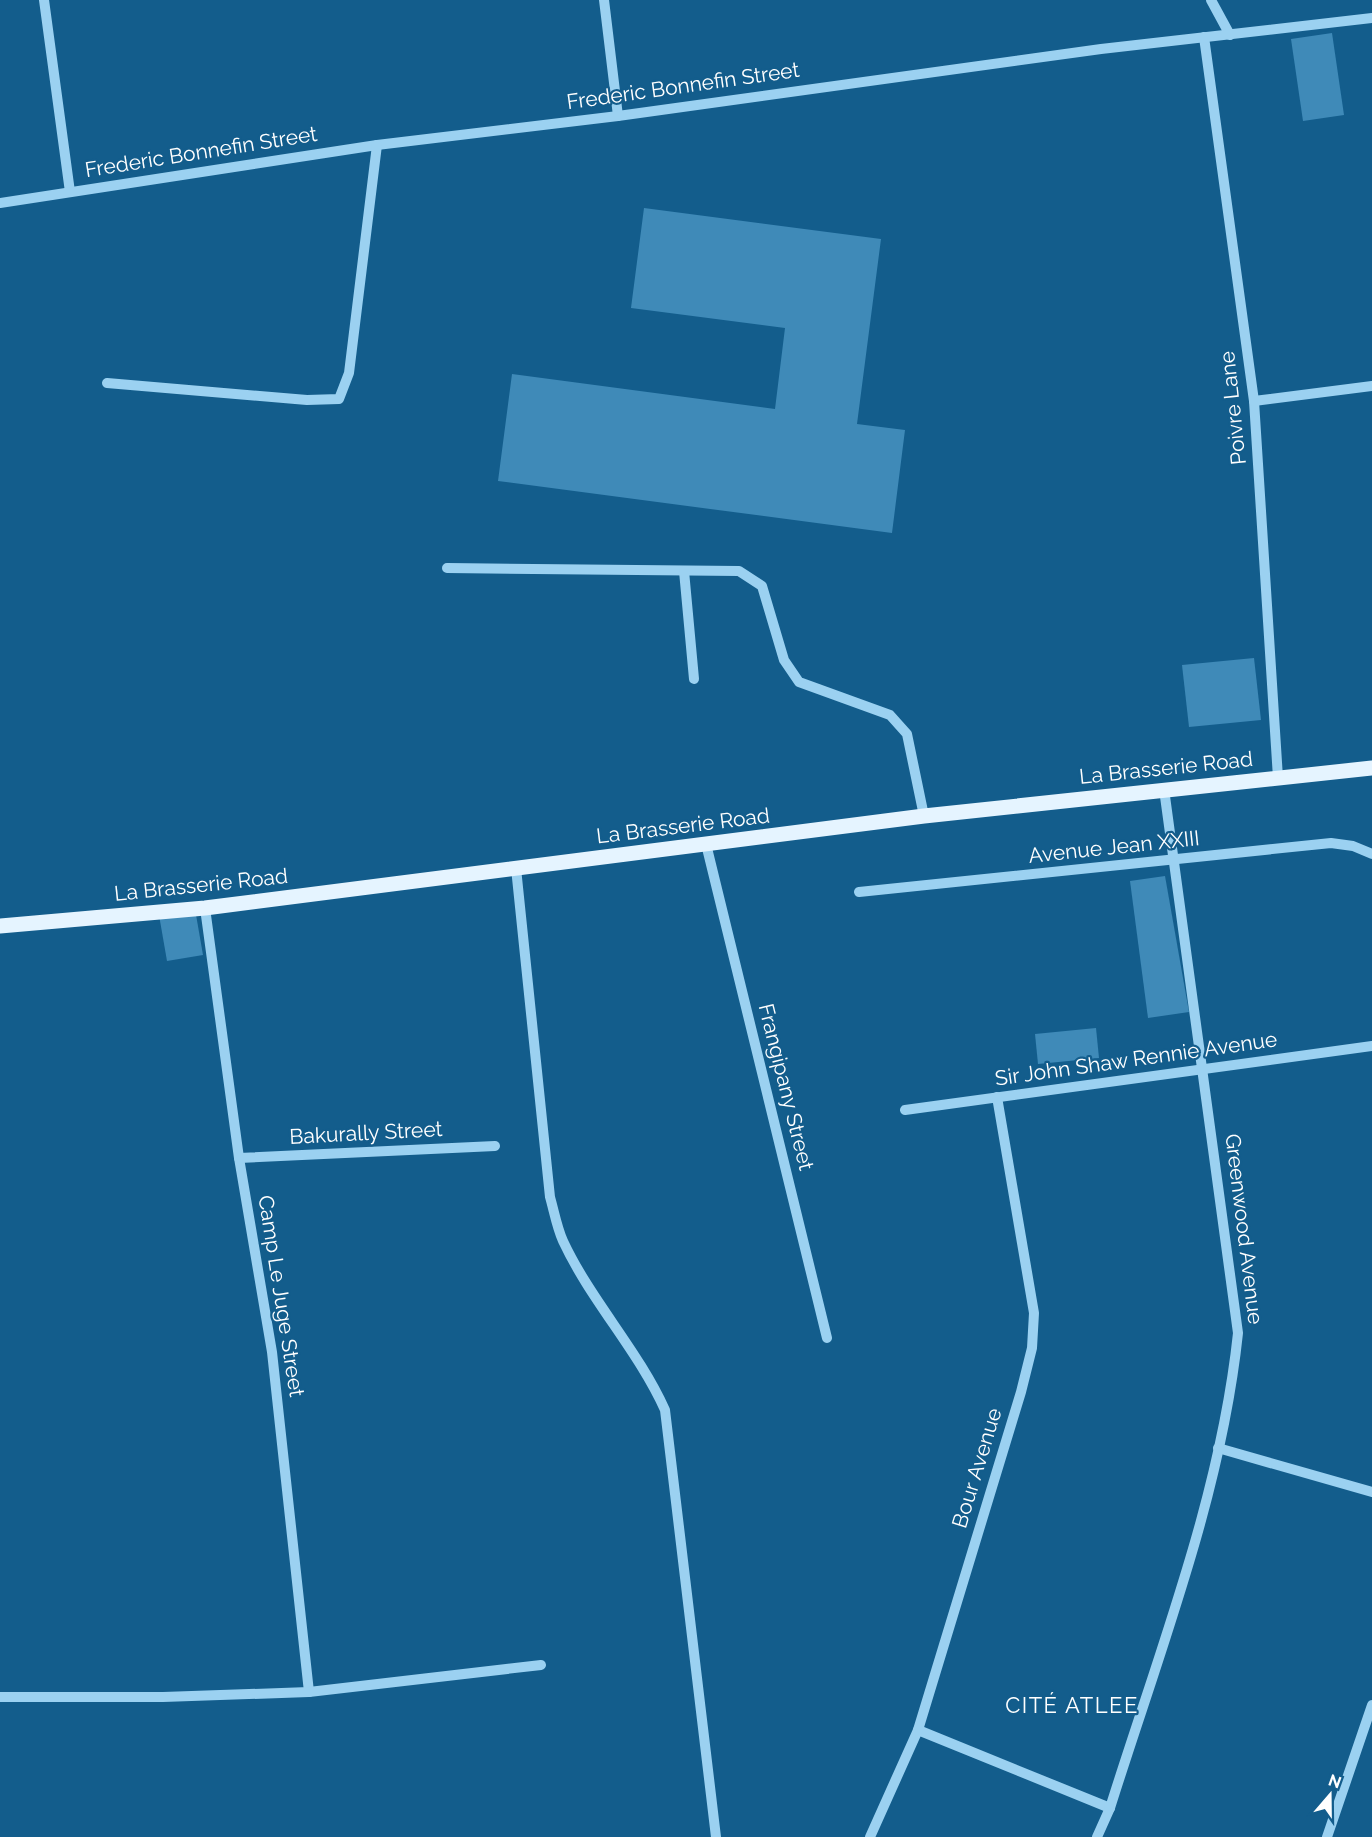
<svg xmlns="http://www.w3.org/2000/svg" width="1372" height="1837" font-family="Raleway,sans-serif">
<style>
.building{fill:#3f8ab8}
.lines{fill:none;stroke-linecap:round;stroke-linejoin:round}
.minor{stroke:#9bd1f1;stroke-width:10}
.major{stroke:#e5f4ff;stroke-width:15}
.labels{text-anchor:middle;stroke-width:4.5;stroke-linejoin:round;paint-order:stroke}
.street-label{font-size:21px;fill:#fff;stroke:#135d8c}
.neighbourhood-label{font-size:22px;letter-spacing:1.5px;fill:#fff;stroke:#135d8c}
</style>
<rect width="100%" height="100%" fill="#135d8c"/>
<!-- building -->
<g class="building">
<path d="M1332 33 1344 115 1303 121 1291 39Z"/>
<path d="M644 208 881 239 857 424 905 430 892 533 498 481 512 374 775 409 785 328 631 308Z"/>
<path d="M1254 658 1261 720 1189 727 1182 665Z"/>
<path d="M1165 876 1189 1012 1148 1018 1130 881Z"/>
<path d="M195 909 203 955 167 961 159 915Z"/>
<path d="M1096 1028 1099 1058 1038 1064 1035 1034Z"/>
</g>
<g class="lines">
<!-- minor -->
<g class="minor">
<path d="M44 0 70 192"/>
<path d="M604 0 618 116"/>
<path d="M1211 0 1230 35"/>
<path d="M1204 37 1254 401 1278 778"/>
<path d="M0 203 377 145 618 116 1101 49 1372 18"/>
<path d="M107 383 307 400 339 399 349 373 377 145"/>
<path d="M1254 401 1372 386"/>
<path d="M447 568 739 571 762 586 784 660 799 682 890 715 907 734 924 816"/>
<path d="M684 571 694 679"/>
<path d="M706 844 827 1338"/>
<path d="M516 868 550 1197C554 1211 557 1228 563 1241 591 1301 638 1350 665 1410L716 1837"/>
<path d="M859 892 1331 843 1353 846 1372 854"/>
<path d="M205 908 239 1158 272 1352 309 1692"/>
<path d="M905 1110 1372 1046"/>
<path d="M239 1158 495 1146"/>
<path d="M1218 1448 1372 1492"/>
<path d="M0 1697H163L309 1692 541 1665"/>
<path d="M918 1730 1110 1808"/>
<path d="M870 1837 918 1730 1021 1392 1032 1348 1034 1313 997 1097"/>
<path d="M1097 1837 1110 1808C1159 1652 1221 1495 1238 1333L1164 789"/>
<path d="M1327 1837 1372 1705"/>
</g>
<!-- major -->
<path class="major" d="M0 926 205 908 924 816 1372 768"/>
</g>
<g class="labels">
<!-- street labels -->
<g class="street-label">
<text transform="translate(683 86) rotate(-8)" y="7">Frederic Bonnefin Street</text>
<text transform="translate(201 152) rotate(-9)" y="7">Frederic Bonnefin Street</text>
<text transform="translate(1233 408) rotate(-96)" y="7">Poivre Lane</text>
<text transform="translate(1166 768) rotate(-6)" y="7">La Brasserie Road</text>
<text transform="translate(683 826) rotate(-7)" y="7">La Brasserie Road</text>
<text transform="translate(1114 847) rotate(-6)" y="7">Avenue Jean XXIII</text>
<text transform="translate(201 885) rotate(-6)" y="7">La Brasserie Road</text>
<text transform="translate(1136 1059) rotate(-8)" y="7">Sir John Shaw Rennie Avenue</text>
<text transform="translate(786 1087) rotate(76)" y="7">Frangipany Street</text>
<text transform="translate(366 1133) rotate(-3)" y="7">Bakurally Street</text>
<text transform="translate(1244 1229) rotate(83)" y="7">Greenwood Avenue</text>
<text transform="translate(281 1296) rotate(81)" y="7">Camp Le Juge Street</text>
<text transform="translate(977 1468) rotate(-73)" y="7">Bour Avenue</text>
</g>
<!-- neighbourhood labels -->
<g class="neighbourhood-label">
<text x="1072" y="1713">CITÉ ATLEE</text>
</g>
</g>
<!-- north arrow -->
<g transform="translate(1330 1795) rotate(20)" stroke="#135d8c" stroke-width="4.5" paint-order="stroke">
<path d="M0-4.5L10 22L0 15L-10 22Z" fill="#ffffff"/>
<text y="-9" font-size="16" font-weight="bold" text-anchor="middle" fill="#ffffff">N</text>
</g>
</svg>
